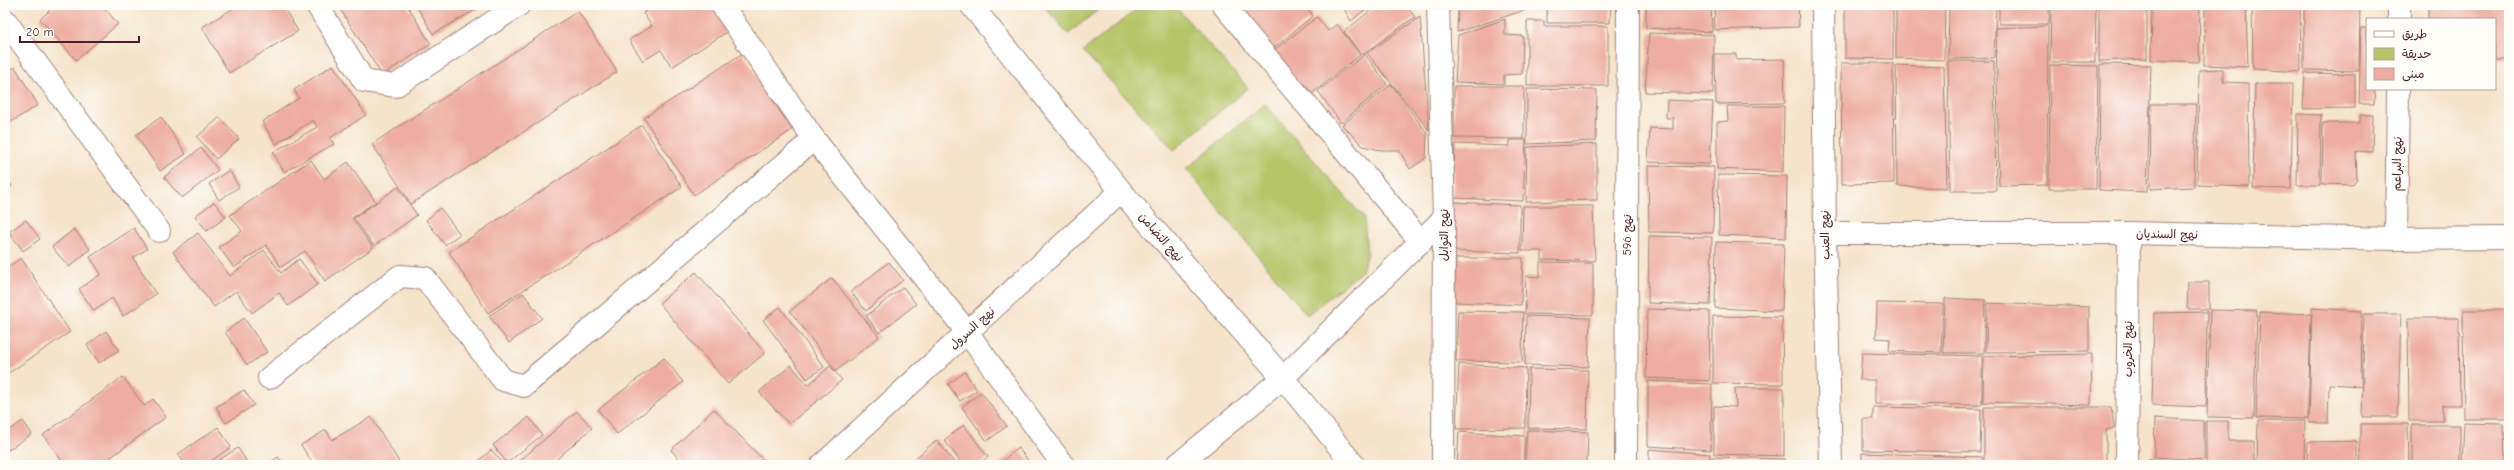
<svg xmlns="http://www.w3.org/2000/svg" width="2514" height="470" font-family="'Comic Neue','Playpen Sans Arabic',sans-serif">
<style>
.green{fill:#b5c568;stroke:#80724a}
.building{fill:#eeada0}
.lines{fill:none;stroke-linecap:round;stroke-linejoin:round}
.minor-casing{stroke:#a0817a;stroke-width:24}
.tertiary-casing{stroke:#a0817a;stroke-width:24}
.minor{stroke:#fff;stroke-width:22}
.tertiary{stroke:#fff;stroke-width:22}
.labels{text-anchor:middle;stroke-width:3;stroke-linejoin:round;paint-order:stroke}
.street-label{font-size:12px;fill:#4a1f2b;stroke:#fdfcf7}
</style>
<rect width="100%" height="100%" fill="#fdfcf7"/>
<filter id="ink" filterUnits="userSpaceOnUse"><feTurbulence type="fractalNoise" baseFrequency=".025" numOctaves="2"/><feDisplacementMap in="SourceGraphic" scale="8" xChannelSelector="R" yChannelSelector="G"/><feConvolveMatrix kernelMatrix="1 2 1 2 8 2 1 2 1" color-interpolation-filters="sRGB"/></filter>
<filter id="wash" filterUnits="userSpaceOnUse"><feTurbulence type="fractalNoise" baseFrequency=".012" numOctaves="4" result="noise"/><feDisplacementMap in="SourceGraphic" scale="16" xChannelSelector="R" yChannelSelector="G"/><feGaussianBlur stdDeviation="0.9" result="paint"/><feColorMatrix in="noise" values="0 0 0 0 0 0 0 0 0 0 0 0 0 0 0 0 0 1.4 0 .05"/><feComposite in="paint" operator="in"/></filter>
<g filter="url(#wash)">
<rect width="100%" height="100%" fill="#f5e3ca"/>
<!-- green -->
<g class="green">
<path d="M1043 5H1104L1068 34Z"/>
<path d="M1142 5H1174L1248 88 1174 150 1083 51Z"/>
<path d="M1265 104 1364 218 1367 253 1362 271 1307 315 1186 169Z"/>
</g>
<g id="blocks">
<!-- building -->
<g class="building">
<path d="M56 5H102L118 24 76 60 40 19Z"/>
<path d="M239 5H282L298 31 229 73 202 27Z"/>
<path d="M347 5H407L431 44 382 75 340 9Z"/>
<path d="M416 5H484L433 34Z"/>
<path d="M656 5H714L730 30 672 67 661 50 643 61 629 40 652 26 643 13Z"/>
<path d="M1243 5H1310L1307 7 1313 16 1272 49 1237 10Z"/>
<path d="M1342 5H1371L1351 21Z"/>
<path d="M1377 5H1406L1415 17 1362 55 1344 32Z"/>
<path d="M1455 5H1541L1457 32 1458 9Z"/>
<path d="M1551 5H1611L1610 23H1547V6Z"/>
<path d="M1646 5H1711L1712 32 1646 28Z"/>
<path d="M1714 5H1798L1799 27 1715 30Z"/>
<path d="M1845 5H1893V59L1845 58Z"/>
<path d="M1896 5H1945L1944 60 1896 58Z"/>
<path d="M1949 5H1996L1994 58 1948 59Z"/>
<rect x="1999" y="5" width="50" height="19"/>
<path d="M2051 5H2096L2095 62H2050Z"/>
<path d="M2099 5H2147V59L2099 61Z"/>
<path d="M2152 5H2200L2199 62 2151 60Z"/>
<path d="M2205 5H2246L2248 67 2204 65Z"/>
<path d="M2252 5H2300L2301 72 2253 69Z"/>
<path d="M2304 5H2360L2359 71 2304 70Z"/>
<path d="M2428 5H2509V60H2495V19H2428Z"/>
<path d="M578 11 617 72 411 204 372 144Z"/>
<path d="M1317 17 1328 31 1337 24 1360 55 1309 96 1274 50Z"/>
<path d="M1420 17 1429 130 1367 53Z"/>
<path d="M1505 19V35L1523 36 1522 74 1504 75V84L1455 82 1458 35Z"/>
<path d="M1527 21H1544V26H1608V86H1527Z"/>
<path d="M2048 26 2047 185 1999 186 1996 28Z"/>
<path d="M2361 28H2367V89H2375L2374 104H2359Z"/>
<path d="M1649 33 1714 35 1713 94 1645 92Z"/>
<path d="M743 53 792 130 694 195 644 118Z"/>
<path d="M1365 54 1387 84 1341 123 1318 91Z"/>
<path d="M1715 54H1736V60L1784 59 1785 103 1716 104Z"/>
<path d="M1948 61H1994L1996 191H1950Z"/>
<path d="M1841 63H1893L1894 183 1842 184Z"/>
<path d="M2100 64 2151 65 2147 192 2099 190Z"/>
<path d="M333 65 366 115 330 138 334 144 284 172 273 152 317 127 313 120 276 144 262 122 299 98 294 90Z"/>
<path d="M1896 65 1944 67 1947 188 1897 186Z"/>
<path d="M2050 65 2098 66 2096 189H2049Z"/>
<path d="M15 67 38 105 5 126V73Z"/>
<path d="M2223 69V82L2248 83 2249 187 2197 185 2199 70Z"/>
<path d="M2305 73 2355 74V108L2303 109Z"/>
<path d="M1391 84 1427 133 1426 158 1410 169 1399 150H1380L1363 146 1342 125Z"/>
<path d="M2255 84H2293L2291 189 2253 188Z"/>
<path d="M1454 86H1524V139L1454 138Z"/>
<path d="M1527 89 1597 90 1596 141 1527 144Z"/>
<path d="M1667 100 1713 102 1710 164 1648 162 1650 128 1673 129V118H1666Z"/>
<path d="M2151 104H2196L2194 187 2150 189Z"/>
<path d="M1727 106H1784L1783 172 1717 169V122L1728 121Z"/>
<path d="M2298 114 2321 115 2320 185H2297Z"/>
<path d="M2360 115H2373L2372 152 2356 151 2357 179 2352 185 2322 184 2323 123H2360Z"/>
<path d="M161 117 186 154 160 171 136 135Z"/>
<path d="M220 117 239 139 216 159 197 137Z"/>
<path d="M642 125 682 187 488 313 449 252Z"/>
<path d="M1509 140H1526L1523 201 1453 198 1455 144 1509 146Z"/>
<path d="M1597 144V200L1526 202 1527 147Z"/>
<path d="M201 148 218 170 182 198 164 177Z"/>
<path d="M311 160 324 179 348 162 376 202 352 218 373 248 325 281 305 251 281 267 266 245 234 268 219 247 242 231 230 215Z"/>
<path d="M1648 166 1714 167 1713 233 1649 232Z"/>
<path d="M229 170 239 187 219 200 209 184Z"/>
<path d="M1718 175 1787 176 1786 238 1719 235Z"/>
<path d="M5 177 12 186 5 191Z"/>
<path d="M398 187 417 215 374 246 354 218Z"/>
<path d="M214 202 226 217 207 231 195 216Z"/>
<path d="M1453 202 1520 205V253L1452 251Z"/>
<path d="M1523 206H1593L1595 261 1542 260V251H1522Z"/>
<path d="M440 208 460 234 445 245 426 220Z"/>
<path d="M26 220 40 239 23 251 9 232Z"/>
<path d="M134 228 147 249 133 258 156 294 123 316 112 298 94 311 79 289 101 274 90 257Z"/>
<path d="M74 229 90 249 69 267 52 247Z"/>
<path d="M198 233 230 276 264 250 281 273 299 259 318 284 288 306 279 293 252 313 236 291 214 307 173 252Z"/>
<path d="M1649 236 1712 237 1710 305 1648 303Z"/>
<path d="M1716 242 1784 244 1782 311 1715 308Z"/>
<path d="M21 258 70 332 7 374 5 269Z"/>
<path d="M1456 258H1523L1521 305 1455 302Z"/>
<path d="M889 262 903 280 866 311 851 292Z"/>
<path d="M1540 262 1593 263V315L1525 314 1526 276 1540 277Z"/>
<path d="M696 272 765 353 728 384 659 303Z"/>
<path d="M832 278 879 337 836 371 790 311Z"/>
<path d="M2188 282H2209V309H2187Z"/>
<path d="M903 287 916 304 879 333 866 316Z"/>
<path d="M523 293 542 318 509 343 489 316Z"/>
<path d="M1945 298 1985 300 1984 353H1943Z"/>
<path d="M1877 303 1943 304 1941 353 1889 351 1890 339 1876 338Z"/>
<path d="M1987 303 2089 307V351L1986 352Z"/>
<path d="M780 307 824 367 807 379 763 320Z"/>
<path d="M2312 308 2362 311 2361 386 2329 384 2328 423H2309Z"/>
<path d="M1647 309 1709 311 1710 381 1646 378Z"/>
<path d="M2210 310 2257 311 2254 418 2207 417Z"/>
<path d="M2463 310H2509L2507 419H2464Z"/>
<path d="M1458 311 1523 312 1522 362 1456 361Z"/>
<path d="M2207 312 2206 407 2152 405 2154 313Z"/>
<path d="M2260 312 2311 314 2308 419 2256 418Z"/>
<path d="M2364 314H2401L2398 417H2362Z"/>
<path d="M1526 316 1590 318 1588 367 1525 365Z"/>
<path d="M1713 316 1782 317 1783 384 1713 383Z"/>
<path d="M244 318 267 352 247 365 225 332Z"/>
<path d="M2408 318H2459L2460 405H2443V421H2409Z"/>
<path d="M106 331 119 350 99 363 87 345Z"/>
<path d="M1862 353 1982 356V405L1875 404V380H1860Z"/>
<path d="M2092 354 2091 405 1983 402 1984 356Z"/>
<path d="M664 358 683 382 617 434 598 410Z"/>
<path d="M1459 364 1526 368 1525 428 1456 429Z"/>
<path d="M791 365 808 385 830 366 842 380 789 424 759 392Z"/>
<path d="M1529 369 1588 370 1587 429 1528 428Z"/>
<path d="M965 372 977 390 960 401 948 384Z"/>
<path d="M123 377 144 406 153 399 166 417 100 465H65L43 435Z"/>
<path d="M1648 381 1712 384 1711 450 1648 446Z"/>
<path d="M1735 388H1784V456L1714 454V406L1736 407Z"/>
<path d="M244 390 254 405 226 423 216 407Z"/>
<path d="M981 392 1007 426 987 441 962 407Z"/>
<path d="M1873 407 1981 409 1980 452 1863 450V419H1873Z"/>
<path d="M1984 407H2111L2114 428 2106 430V465H1984Z"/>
<path d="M714 409 766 463 764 465H685L671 450Z"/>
<path d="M577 411 592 428 550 465H515Z"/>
<path d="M371 417 401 465H314L301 445 326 430 332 440Z"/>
<path d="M529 417 542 435 507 463 493 445Z"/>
<path d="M2155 418 2204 421V460L2154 457Z"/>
<path d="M23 421 32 434 8 450 5 444V433Z"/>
<path d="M2206 421H2228V441H2254V465H2206Z"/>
<path d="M2258 421H2305L2304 465H2257Z"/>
<path d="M2464 423 2504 424 2505 465H2462Z"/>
<path d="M2360 424H2408L2409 465H2360Z"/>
<path d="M964 425 988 457 978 465H963L944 440Z"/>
<rect x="2412" y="425" width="48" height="40"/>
<path d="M218 427 231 447 205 465H186L178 454Z"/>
<path d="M1527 430 1588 432 1587 463 1525 465Z"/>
<path d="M1459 432 1525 436 1523 465H1457Z"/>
<path d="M937 440 956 465H919L914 459Z"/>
<path d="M2357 441V465H2307L2308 442Z"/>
<path d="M238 448 249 465H211Z"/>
<path d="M1018 448 1031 464 998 465Z"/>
<path d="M1649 449 1710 454V465H1649Z"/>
<path d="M491 450 505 465H476L475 464Z"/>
<path d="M1862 453 1982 457V465H1862Z"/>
<path d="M278 457 284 465H266Z"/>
<path d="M1713 457 1784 459V465H1712Z"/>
<path d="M2149 459 2204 463V465H2149Z"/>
</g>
</g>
</g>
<g filter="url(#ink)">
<use href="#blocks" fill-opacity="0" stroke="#a0817a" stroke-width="1"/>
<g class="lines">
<!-- minor casing -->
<g class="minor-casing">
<g id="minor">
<path d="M317 5 364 81 395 86 519 5"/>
<path d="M722 5 814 139 967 332 1063 465"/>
<path d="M1223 5 1421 242"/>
<path d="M1438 5 1444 218 1443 465"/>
<path d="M1823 5 1825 233 1831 465"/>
<path d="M2399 19V5"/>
<path d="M5 20 159 231"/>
<path d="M1825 233H2129L2396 239 2509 238"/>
<path d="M2396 239 2398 89"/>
<path d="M269 378 400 276 425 278 503 380 524 386 814 139"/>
<path d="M822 465 1121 191"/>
<path d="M1177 465 1283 378 1444 218"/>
<path d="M1626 465 1628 5"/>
<path d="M2127 465 2129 233"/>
</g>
</g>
<!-- tertiary casing -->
<g class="tertiary-casing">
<path id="tertiary" d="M971 5 1121 191 1283 378 1354 465"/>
</g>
<!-- minor -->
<use href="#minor" class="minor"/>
<!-- tertiary -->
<use href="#tertiary" class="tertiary"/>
</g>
</g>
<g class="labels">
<!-- street labels -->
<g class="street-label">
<text transform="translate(2397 164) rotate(-89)" y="4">نهج البراعم</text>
<text transform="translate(2167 234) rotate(1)" y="4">نهج السنديان</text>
<text transform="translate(1444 235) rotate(-90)" y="4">نهج التوابل</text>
<text transform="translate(1627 235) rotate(-90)" y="4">نهج 596</text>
<text transform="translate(1825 235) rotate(-91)" y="4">نهج العنب</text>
<text transform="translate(1161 237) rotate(49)" y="4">نهج التضامن</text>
<text transform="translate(972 328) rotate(-42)" y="4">نهج السرول</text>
<text transform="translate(2128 349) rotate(-90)" y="4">نهج الخروب</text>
</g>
</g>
<!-- margin -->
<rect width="2514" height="470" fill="none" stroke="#fdfcf7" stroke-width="20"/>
<!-- legend -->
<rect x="2366" y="18" width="130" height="72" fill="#fdfcf7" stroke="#b5a4a5"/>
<rect x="2374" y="31" width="20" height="6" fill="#ffffff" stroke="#b5a4a5"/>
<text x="2402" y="38" font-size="12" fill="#4a1f2b">طريق</text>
<rect x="2374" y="48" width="20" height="12" fill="#b5c568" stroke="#b5a4a5"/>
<text x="2402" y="58" font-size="12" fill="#4a1f2b">حديقة</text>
<rect x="2374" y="68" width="20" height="12" fill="#eeada0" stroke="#b5a4a5"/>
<text x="2402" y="78" font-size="12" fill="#4a1f2b">مبنى</text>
<!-- scale -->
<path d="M20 36v6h119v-6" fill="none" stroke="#4a1f2b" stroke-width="2"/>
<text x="26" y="36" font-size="12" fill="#4a1f2b" stroke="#fdfcf7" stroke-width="3" paint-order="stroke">20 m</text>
</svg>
